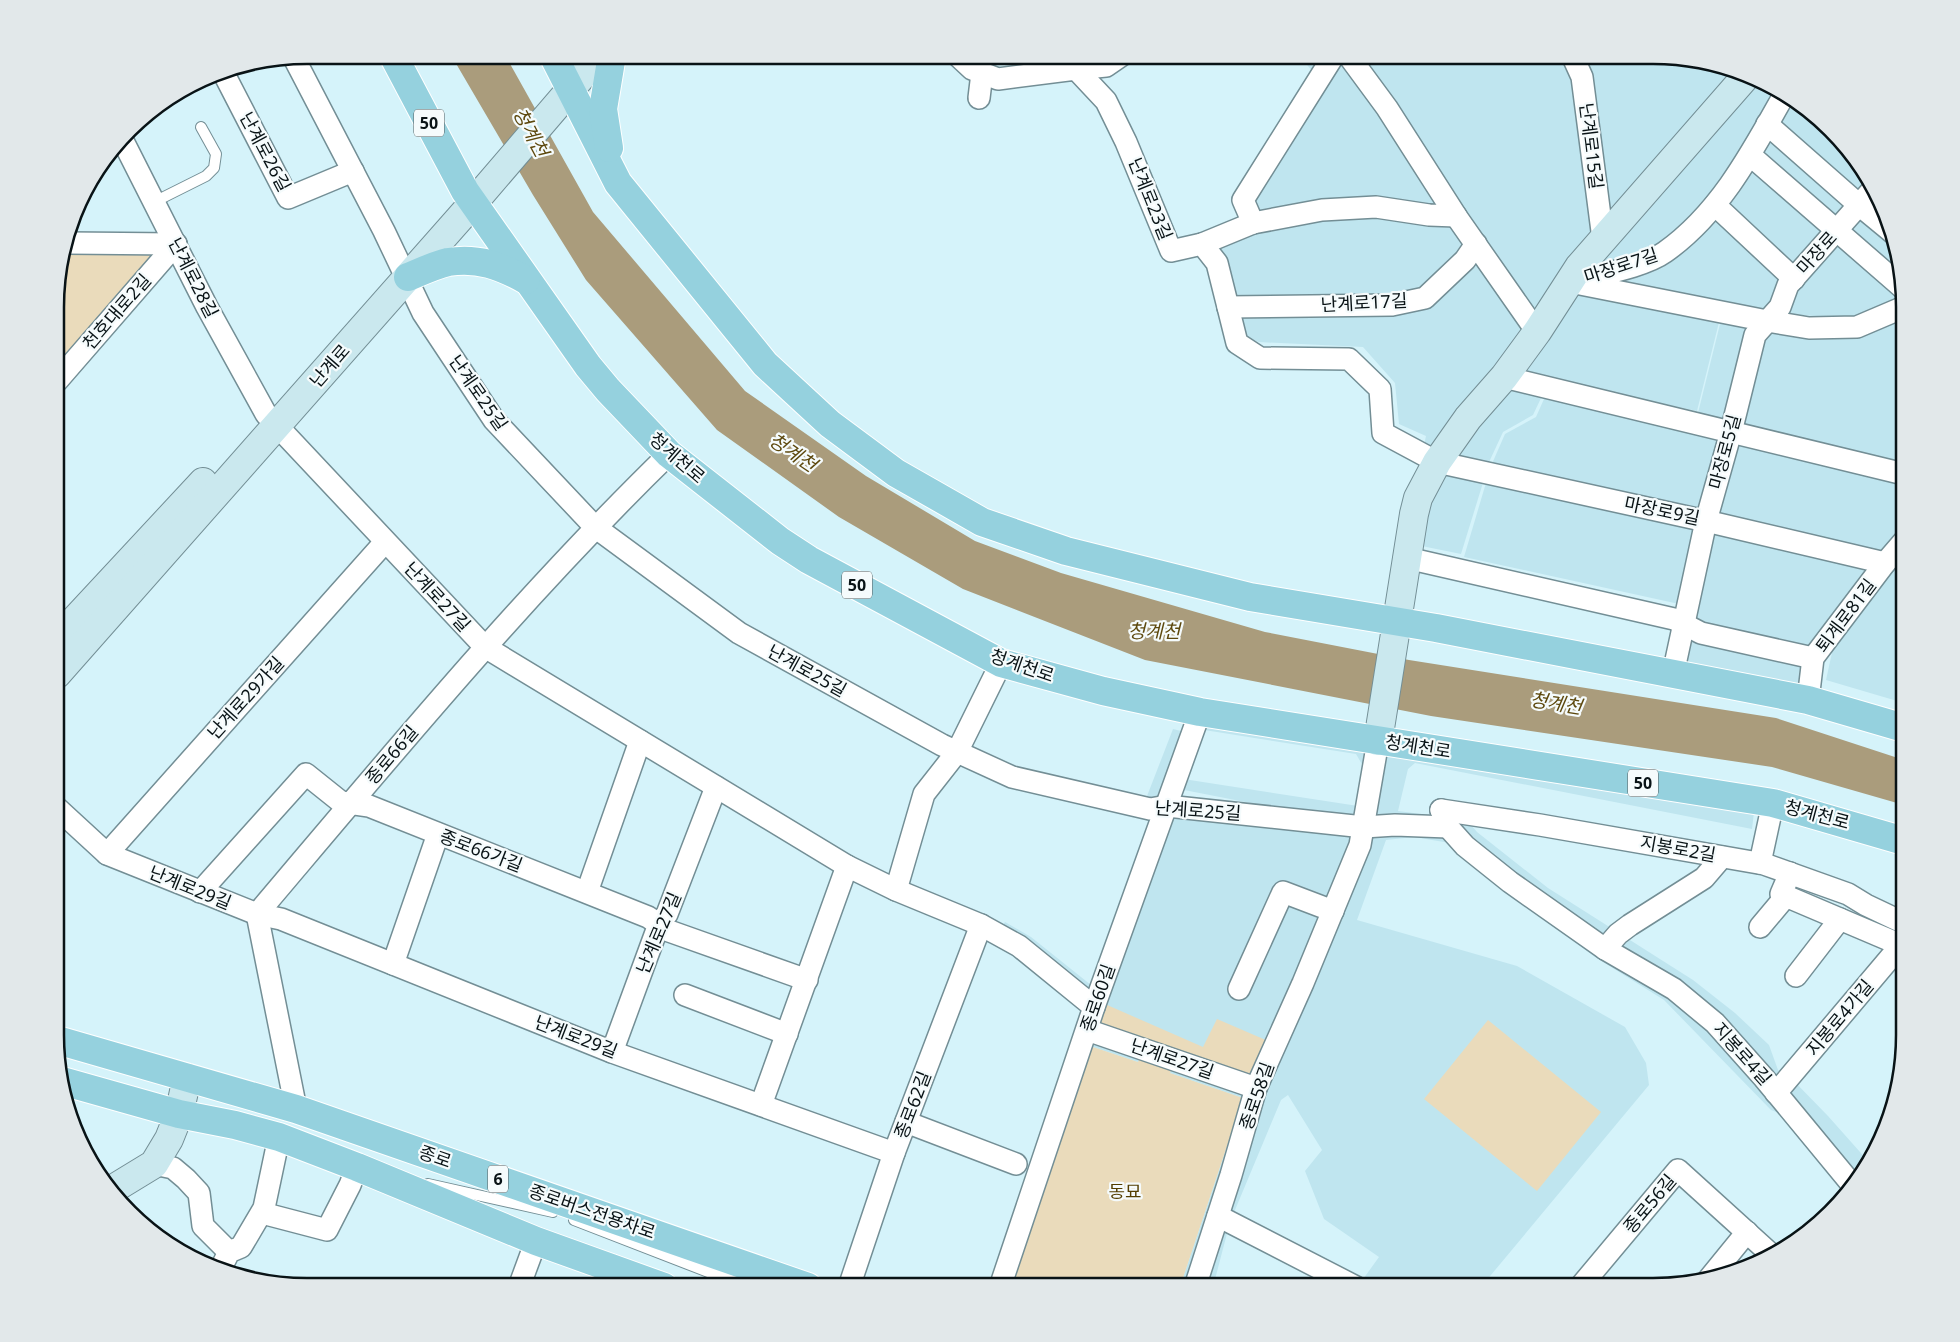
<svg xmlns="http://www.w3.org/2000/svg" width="1960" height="1342" font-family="'Noto Sans','Noto Sans KR',sans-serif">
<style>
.built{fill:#bfe5ef}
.green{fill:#eadbbb}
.water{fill:#aa9c7c}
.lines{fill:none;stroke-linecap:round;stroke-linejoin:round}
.lane-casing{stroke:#738e95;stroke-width:12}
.street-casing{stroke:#738e95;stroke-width:24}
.secondary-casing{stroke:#738e95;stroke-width:30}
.primary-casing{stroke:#fff;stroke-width:30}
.lane{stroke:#fff;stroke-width:10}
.street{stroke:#fff;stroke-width:21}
.secondary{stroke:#cae8ee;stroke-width:28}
.primary{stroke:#95d1de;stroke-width:28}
.labels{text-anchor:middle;stroke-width:4.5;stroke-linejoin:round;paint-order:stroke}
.shield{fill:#f5fbfc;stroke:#50595b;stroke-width:1}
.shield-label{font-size:16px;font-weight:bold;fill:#091316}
.street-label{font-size:18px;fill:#091316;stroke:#f5fbfc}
.park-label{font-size:18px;fill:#543f00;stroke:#f5fbfc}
.water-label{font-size:19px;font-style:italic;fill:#5d480d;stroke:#f5fbfc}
.rim{fill:none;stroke:#091316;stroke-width:2.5}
</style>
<rect width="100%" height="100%" fill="#d5f3fa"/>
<!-- built -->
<g class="built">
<path d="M1299 55 1670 56 1735 68 1806 107 1871 181 1896 241 1904 290 1896 307 1845 318 1788 314 1724 302 1697 411 1550 379 1533 415 1503 432 1490 460 1461 554 1402 542 1426 436 1399 424 1395 383 1363 347 1259 342 1243 336 1218 243 1260 227 1247 201 1321 82Z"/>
<path d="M1904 317V549L1826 646 1813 694 1666 666 1679 604 1464 557 1491 466 1505 434 1536 417 1552 381 1698 413 1721 320 1847 337 1888 326Z"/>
<path d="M1904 555V703L1826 680 1835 639Z"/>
<path d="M1208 721 1754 812 1752 829 1415 763 1408 769 1398 811 1444 817 1460 812 1477 832 1548 888 1693 980 1735 1013 1769 1045 1778 1070 1790 1077 1828 1116 1868 1161 1853 1188 1847 1195 1781 1114 1771 1110 1664 1000 1595 957 1453 850 1450 843 1414 837 1386 840 1357 920 1517 966 1625 1027 1646 1063 1649 1085 1481 1287H1368L1361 1282 1379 1257 1324 1219 1305 1171 1322 1150 1288 1095 1281 1100 1230 1222 1213 1287H1180L1243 1098 1170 1073 1172 1066 1141 1055 1138 1062 1087 1045 1065 1074 1082 1009 995 937 1005 922 1031 937 1091 985 1106 969 1159 824 1142 809 1173 729 1189 733 1163 808 1346 822 1174 788 1177 778 1358 806 1363 766 1356 754 1198 729Z"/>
</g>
<!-- green -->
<g class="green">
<path d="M64 252H161L57 371V274Z"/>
<path d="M1098 1001 1203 1047 1217 1019 1268 1041 1255 1077 1091 1027Z"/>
<path d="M1488 1020 1601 1112 1537 1191 1424 1099Z"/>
<path d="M1087 1045 1138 1062 1141 1055 1173 1065 1170 1073 1243 1098 1180 1287H1006Z"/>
</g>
<!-- water -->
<path class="water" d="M451 55H505L593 212 745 391 866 476 975 541 1061 573 1265 632 1409 660 1776 718 1904 760V805L1772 767 1431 716 1145 660 963 589 839 517 717 430 586 280 533 195Z"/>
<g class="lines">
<!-- lane casing -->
<g class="lane-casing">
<g id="lane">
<path d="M154 202 206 176 214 168 216 154 201 127"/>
<path d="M428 1184 553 1212"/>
<path d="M574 1220 747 1287"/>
</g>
</g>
<!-- street casing -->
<g class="street-casing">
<g id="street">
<path d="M957 55 972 69 998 79 1076 69 1106 101 1126 142 1171 251 1202 244 1217 263 1237 343 1260 358 1349 359 1380 389 1383 433 1437 462 1706 521 1885 563"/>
<path d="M1348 55 1387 108 1456 216 1537 332"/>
<path d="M1572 55 1582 77 1603 239"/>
<path d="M294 58 384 231 423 313 494 420 595 527 739 633 942 745 1012 777 1150 809 1167 806 1364 827 1395 825 1448 827"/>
<path d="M1076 69 1106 66 1122 55"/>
<path d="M223 72 288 198 353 171"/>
<path d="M979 98 982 73"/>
<path d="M1767 124 1859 205 1893 233"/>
<path d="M123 141 207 307 266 414 485 647 847 866 896 890 981 925 1019 946 1094 1007"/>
<path d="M1750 155 1904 289"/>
<path d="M1715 205 1794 279"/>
<path d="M1253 223 1243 200 1334 55"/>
<path d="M67 243 176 244"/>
<path d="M1202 244 1253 223 1322 210 1376 207 1429 215 1456 216"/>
<path d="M1575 281C1601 274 1644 267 1665 252 1720 213 1752 152 1784 95"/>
<path d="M1570 282 1767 321 1809 328 1857 327 1904 307"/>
<path d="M1228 307 1392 305 1425 298 1465 260 1476 244"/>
<path d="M1504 377 1904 474"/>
<path d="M57 381 176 244"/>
<path d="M1407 558 1674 619 1701 633 1813 658"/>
<path d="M1673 674 1706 521 1731 432 1755 335 1780 307 1788 285 1874 188"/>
<path d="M1808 700 1813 658 1885 563 1904 541"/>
<path d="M57 808 107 854 257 914 281 919 612 1052 894 1153"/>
<path d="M1441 810 1448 827 1465 846 1510 882 1605 949 1674 989 1715 1023 1764 1078 1854 1187"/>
<path d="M1441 810 1540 825 1764 864 1848 894 1866 905 1904 923"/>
<path d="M107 854 385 542"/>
<path d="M1760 863 1773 803"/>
<path d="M896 890 924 794 957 752 1001 663"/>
<path d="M200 892 306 774 341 802 369 806 648 917 669 931 807 980"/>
<path d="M587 892 640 741"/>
<path d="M1760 927 1786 896"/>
<path d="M1605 949 1618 934 1630 925 1704 878 1722 857"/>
<path d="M393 964 438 834"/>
<path d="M1796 976 1840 919"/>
<path d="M1239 989 1283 892 1333 911"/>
<path d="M685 995 787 1034"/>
<path d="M1087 1030 1256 1088"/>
<path d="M612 1052 659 924 667 914 716 787"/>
<path d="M1776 1093 1901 945 1781 894 1790 873"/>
<path d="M761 1105 847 866"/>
<path d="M296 1109 257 914C390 757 521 598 669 454"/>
<path d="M906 1122 1016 1164"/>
<path d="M154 1164 173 1168 186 1179 199 1193 203 1226 229 1252"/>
<path d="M262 1213 327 1230 350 1185 357 1167"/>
<path d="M1218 1216 1356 1287"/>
<path d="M220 1270 229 1252 241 1247 264 1208 279 1137"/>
<path d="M1708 1280 1747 1232"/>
<path d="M519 1287 536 1241"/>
<path d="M849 1287 894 1153 981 925"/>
<path d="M1000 1287 1094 1007 1200 712"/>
<path d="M1195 1287 1231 1175 1256 1088 1303 983 1360 845 1378 741"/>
<path d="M1580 1287 1678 1170 1773 1256"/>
</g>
</g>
<!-- secondary casing -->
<g class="secondary-casing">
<g id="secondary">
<path d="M57 639 203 482"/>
<path d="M57 674 474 202 600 55"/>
<path d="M1378 741 1414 514 1418 498 1437 462 1468 418 1504 377 1537 332 1579 267 1747 75"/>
<path d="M113 1189 154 1164 169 1139 179 1114 187 1078"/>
</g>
</g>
<!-- primary casing -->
<g class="primary-casing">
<g id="primary">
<path d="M393 55 465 191 588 366 608 390 669 454 780 541 809 560 1001 663 1103 691 1200 712 1773 803 1904 841"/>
<path d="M553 55 618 183 765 364 830 424 896 473 982 522 1066 551 1250 597 1436 628 1808 700 1904 728"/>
<path d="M609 148 603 109 612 55"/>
<path d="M408 277C420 272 435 265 448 262 478 257 501 266 526 280"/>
<path d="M57 1040 296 1109 808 1287"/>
<path d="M62 1081 179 1114 235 1125 279 1137 357 1167 536 1241 664 1287"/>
</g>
</g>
<!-- lane -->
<use href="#lane" class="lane"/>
<!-- street -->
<use href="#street" class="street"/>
<!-- secondary -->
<use href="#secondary" class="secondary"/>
<!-- primary -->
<use href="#primary" class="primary"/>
</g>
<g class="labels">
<!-- shield labels -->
<g class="shield">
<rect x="414" y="109.5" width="30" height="27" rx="4"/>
<rect x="842" y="571.5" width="30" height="27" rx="4"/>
<rect x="1628" y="769.5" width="30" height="27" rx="4"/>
<rect x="488" y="1165.5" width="20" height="27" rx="4"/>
</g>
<g class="shield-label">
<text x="429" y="129">50</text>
<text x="857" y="591">50</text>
<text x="1643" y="789">50</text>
<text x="498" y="1185">6</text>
</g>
<!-- street labels -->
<g class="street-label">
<text transform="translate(1591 146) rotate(83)" y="6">난계로15길</text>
<text transform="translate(265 152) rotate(62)" y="6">난계로26길</text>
<text transform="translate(1150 199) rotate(68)" y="6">난계로23길</text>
<text transform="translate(1817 253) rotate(-48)" y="6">마장로</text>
<text transform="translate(1621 266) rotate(-18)" y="6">마장로7길</text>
<text transform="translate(193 278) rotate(63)" y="6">난계로28길</text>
<text transform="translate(1364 303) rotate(-3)" y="6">난계로17길</text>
<text transform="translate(117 312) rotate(-49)" y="6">천호대로2길</text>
<text transform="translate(330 366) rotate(-49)" y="6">난계로</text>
<text transform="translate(478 393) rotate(55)" y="6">난계로25길</text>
<text transform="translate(1725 452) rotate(-75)" y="6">마장로5길</text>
<text transform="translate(677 458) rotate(41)" y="6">청계천로</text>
<text transform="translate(1662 511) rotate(12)" y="6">마장로9길</text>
<text transform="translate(437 597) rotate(47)" y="6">난계로27길</text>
<text transform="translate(1846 616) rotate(-53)" y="6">퇴계로81길</text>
<text transform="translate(1022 666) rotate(19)" y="6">청계천로</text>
<text transform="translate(807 671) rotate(29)" y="6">난계로25길</text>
<text transform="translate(246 698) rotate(-48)" y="6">난계로29가길</text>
<text transform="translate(1418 747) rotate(9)" y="6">청계천로</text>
<text transform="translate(392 755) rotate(-50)" y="6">종로66길</text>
<text transform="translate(1198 811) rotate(4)" y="6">난계로25길</text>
<text transform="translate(1817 815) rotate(15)" y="6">청계천로</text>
<text transform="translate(1678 849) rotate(10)" y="6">지봉로2길</text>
<text transform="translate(481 851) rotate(21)" y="6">종로66가길</text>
<text transform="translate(190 888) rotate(22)" y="6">난계로29길</text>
<text transform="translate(659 933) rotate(-67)" y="6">난계로27길</text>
<text transform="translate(1098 998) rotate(-71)" y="6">종로60길</text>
<text transform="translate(1840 1018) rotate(-50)" y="6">지봉로4가길</text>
<text transform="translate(576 1037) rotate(21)" y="6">난계로29길</text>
<text transform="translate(1742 1054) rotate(48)" y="6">지봉로4길</text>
<text transform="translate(1172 1059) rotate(19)" y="6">난계로27길</text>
<text transform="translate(1257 1096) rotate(-71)" y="6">종로58길</text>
<text transform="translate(913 1105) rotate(-69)" y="6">종로62길</text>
<text transform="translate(435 1157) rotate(19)" y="6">종로</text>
<text transform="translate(1650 1204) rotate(-50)" y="6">종로56길</text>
<text transform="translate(592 1212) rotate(19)" y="6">종로버스전용차로</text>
</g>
<!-- park labels -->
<g class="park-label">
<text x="1125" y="1198">동묘</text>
</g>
<!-- water labels -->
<g class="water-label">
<text transform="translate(531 132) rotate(62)" y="7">청계천</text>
<text transform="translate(793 452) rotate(34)" y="7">청계천</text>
<text x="1154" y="638">청계천</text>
<text transform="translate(1556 703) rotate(9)" y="7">청계천</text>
</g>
</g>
<!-- crop -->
<path d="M0 0H1960V1342H0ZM307 64H1653A243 243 0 0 1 1896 307V1035A243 243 0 0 1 1653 1278H307A243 243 0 0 1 64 1035V307A243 243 0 0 1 307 64Z" fill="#e2e8ea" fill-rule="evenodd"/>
<path class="rim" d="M307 64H1653A243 243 0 0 1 1896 307V1035A243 243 0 0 1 1653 1278H307A243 243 0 0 1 64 1035V307A243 243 0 0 1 307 64Z"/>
</svg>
